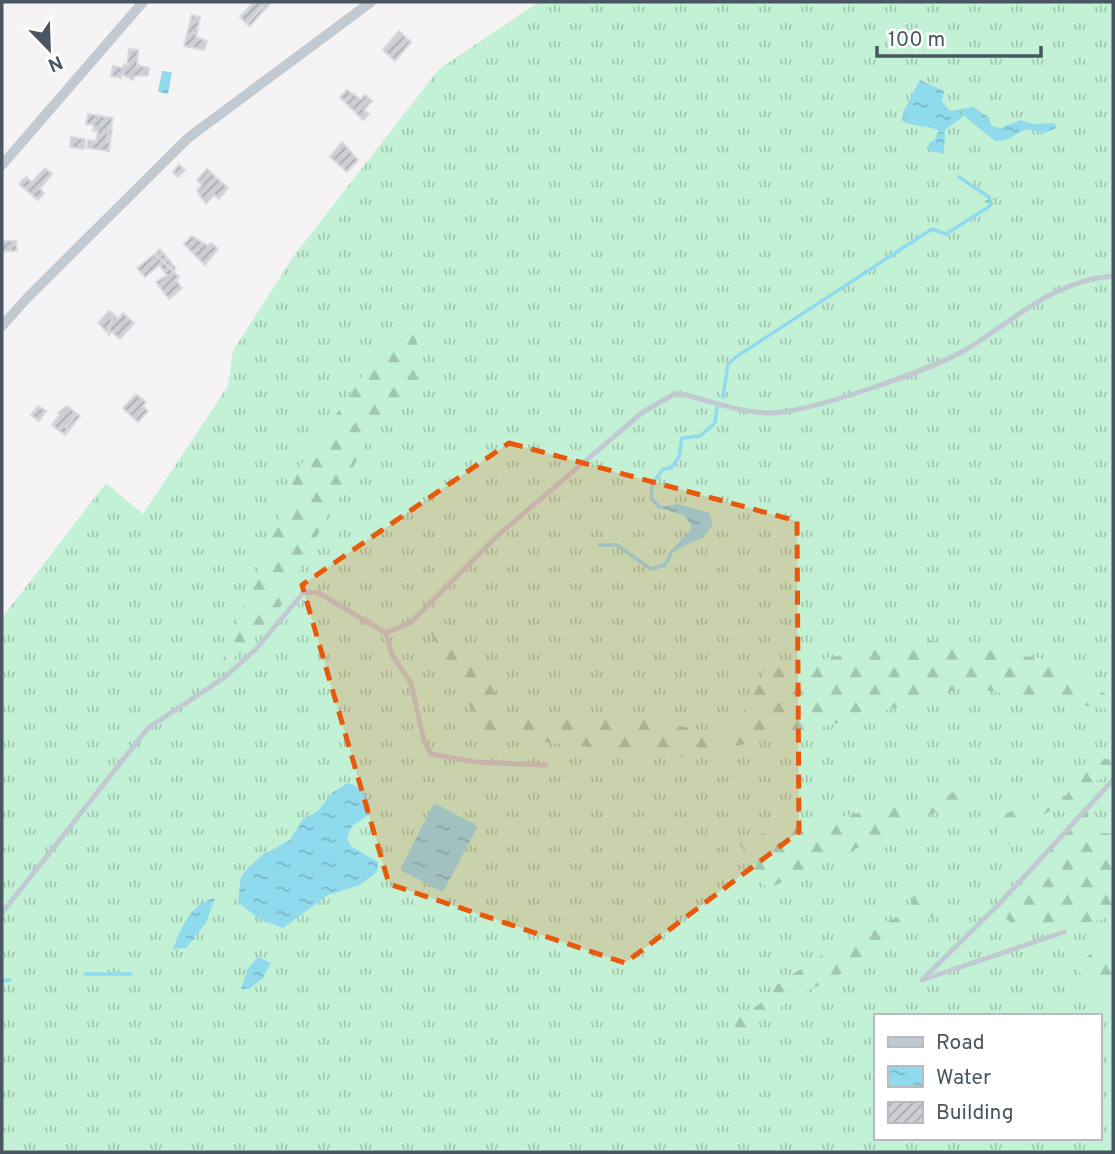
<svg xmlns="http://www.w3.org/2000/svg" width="1115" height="1154" font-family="Overpass,sans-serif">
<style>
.grass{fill:url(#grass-tufts);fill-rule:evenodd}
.forest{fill:url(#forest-firs)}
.water{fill:url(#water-ripples)}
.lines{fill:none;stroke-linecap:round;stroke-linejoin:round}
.stream{stroke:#90daee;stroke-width:3.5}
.building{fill:url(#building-hatch);stroke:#d7d9de;stroke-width:2}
.path{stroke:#7ad0a6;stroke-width:2;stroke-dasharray:5 3.5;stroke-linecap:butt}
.lane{stroke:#c1cad2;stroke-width:5}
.street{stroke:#c1cad2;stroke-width:10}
.marked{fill:#e8590c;fill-opacity:0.2;stroke:#e8590c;stroke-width:5;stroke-dasharray:14 9;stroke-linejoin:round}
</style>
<defs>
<pattern id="grass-tufts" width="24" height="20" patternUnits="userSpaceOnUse" patternTransform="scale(1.75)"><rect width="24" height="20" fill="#c3f1d5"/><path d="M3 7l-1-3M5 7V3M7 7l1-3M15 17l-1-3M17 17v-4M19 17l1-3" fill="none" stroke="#a0c6b0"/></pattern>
<pattern id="forest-firs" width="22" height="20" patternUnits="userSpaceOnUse" patternTransform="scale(1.75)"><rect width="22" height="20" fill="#c3f1d5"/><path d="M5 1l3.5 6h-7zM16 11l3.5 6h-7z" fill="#a0c6b0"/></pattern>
<pattern id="water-ripples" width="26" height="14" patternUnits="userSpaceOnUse" patternTransform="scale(1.75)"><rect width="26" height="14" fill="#90daee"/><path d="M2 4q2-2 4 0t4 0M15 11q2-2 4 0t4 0" fill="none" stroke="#78b4c4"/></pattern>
<pattern id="building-hatch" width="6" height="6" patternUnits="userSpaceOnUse" patternTransform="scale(1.75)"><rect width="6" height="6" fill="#cdcfd5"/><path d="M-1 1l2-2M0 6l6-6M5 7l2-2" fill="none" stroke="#a8abb0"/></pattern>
</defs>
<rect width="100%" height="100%" fill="#f5f3f3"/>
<!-- grass -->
<path class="grass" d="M539 2H1113V1152H2V618L106 483 143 514 228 386 233 351 293 257 439 69ZM875 1016H1099V1138H875Z"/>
<!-- forest -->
<g class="forest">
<path d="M414 333 428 378 372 431 279 609 217 675 297 471 375 358Z"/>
<path d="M424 621 486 670 504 717 610 713 731 736 765 671 919 639 1062 662 1113 700V710L965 687 857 719 686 757 486 736Z"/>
<path d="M1099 758 1113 760V767L1105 777 1085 786V805L1094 832 1113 834V916L1096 921 1021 930 1004 917 1010 910V898L1064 836 1072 807 1060 804 1028 825 1000 854 989 850 1006 814 1048 793 1066 796 1084 767Z"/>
<path d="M1003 782 767 889 737 839Z"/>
<path d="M920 894 923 905H930L933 916 899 933 836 977 793 998 738 1037 730 1035 729 1024 767 999 773 987 865 927 911 914 913 896Z"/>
<path d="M1113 938V984L1100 997 1074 966Z"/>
</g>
<!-- water -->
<g class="water">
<path d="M162 71 172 72 168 94 158 92Z"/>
<path d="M920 80 944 91 942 101 950 111 973 107 988 117 992 126 1001 128 1020 120 1034 124 1055 123 1056 128 1045 133 1026 129 1006 140 995 141 964 116 945 130 944 154 928 150 929 143 935 140 938 130C925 125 915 127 902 121L903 112Z"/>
<path d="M678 504 709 513 713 524 703 538 691 542 665 557 692 528 685 516 657 507Z"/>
<path d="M348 783C363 787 371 799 370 814L352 826 347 839 351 846 378 862 377 872 360 885 328 895 283 928 259 919 238 902 241 877 247 869 261 856 290 840 303 819 318 811 332 793Z"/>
<path d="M434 803 478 826 443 892 400 870Z"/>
<path d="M215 898 206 923 186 948 173 949C180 929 191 903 215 898Z"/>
<path d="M258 957 271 963 262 979 249 989H241L248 968Z"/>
</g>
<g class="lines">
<!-- stream -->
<g class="stream">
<path d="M723 397 728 364 736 357 932 229 946 234 990 206 989 197 959 177"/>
<path d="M659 507 651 498 652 484 663 469 671 468 679 457 682 438 700 436 715 423 717 407"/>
<path d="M599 545H617L651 569 665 565 671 554"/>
<path d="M85 974H131"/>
<path d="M2 981 10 980"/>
</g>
</g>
<!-- building -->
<g class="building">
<path d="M254 2 271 3 265 9 262 7 247 24 240 17Z"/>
<path d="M262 7 265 9 250 26 247 24Z"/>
<path d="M192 15 200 17 196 37 207 41 204 50 184 46Z"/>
<path d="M399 31 411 42 395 61 383 50Z"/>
<path d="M129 49 138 50 137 65 149 68 148 75 134 76 133 80 122 74 121 78 111 76 113 66 123 68 124 64 127 65Z"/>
<path d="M347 90 361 99 365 95 372 101 364 110 369 114 363 120 340 97Z"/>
<path d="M88 114 113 118 107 142H110L109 151 87 148 88 140 96 142 98 131H93L94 125 86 124Z"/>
<path d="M109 127 112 128 110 142H107Z"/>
<path d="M71 137 85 139 84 149 70 147Z"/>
<path d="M342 142 358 160 347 172 330 157Z"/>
<path d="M179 165 185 170 178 177 173 172Z"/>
<path d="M45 168 52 174 40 189 44 193 38 200 19 184 26 177 32 182Z"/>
<path d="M207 169 228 188 219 199 214 195 206 204 197 191 202 185 197 180Z"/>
<path d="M192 236 208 246 211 243 218 249 205 265 184 244Z"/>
<path d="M2 241H16L17 251H2Z"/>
<path d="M160 249 176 269 174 271 155 254Z"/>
<path d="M155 254 179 277 176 280 182 288 169 299 156 282 167 275 159 265 145 277 137 268Z"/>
<path d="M109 311 113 314 109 334 98 323Z"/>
<path d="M123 313 134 323 120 339 112 332 109 334 113 314 118 319Z"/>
<path d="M136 394 146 402 143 406 148 411 138 422 123 408Z"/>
<path d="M38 406 46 411 39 421 31 415Z"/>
<path d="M67 406 77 414 66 427 69 430 65 435 52 425 60 414 58 413Z"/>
<path d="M77 414 80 416 69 430 66 427Z"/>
</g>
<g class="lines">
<!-- path -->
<g class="path">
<path d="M960 110 962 117"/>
<path d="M939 133H947"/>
<path d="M985 202 994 199"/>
</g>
<!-- lane -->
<g class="lane">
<path d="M386 633 392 655 411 683 424 741 431 754 475 762 546 765"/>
<path d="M2 913 148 728 225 677 256 649 303 593 317 592 386 633 410 623 497 536 643 412 676 393C708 399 738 413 770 413 808 413 934 369 967 349 1017 318 1053 281 1113 276"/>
<path d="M925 979 1064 932"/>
<path d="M922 980 1000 903 1113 780"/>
</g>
<!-- street -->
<g class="street">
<path d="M2 165 143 2"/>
<path d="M2 326 27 298 188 138 371 2"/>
</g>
</g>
<!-- marked area -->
<path class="marked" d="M509 443 797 521 799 832 625 963 389 884 302 585Z"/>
<!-- border -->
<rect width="1115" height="1154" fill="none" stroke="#4a5661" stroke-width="7"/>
<!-- legend -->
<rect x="874" y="1014" width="228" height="126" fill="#ffffff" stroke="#b7bbc0" stroke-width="2"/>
<rect x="888" y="1037" width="35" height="10" fill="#c1cad2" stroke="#b7bbc0" stroke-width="2"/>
<text x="936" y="1049" font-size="21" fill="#4a5661">Road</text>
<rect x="888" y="1066" width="35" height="21" fill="url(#water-ripples)" stroke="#b7bbc0" stroke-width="2"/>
<text x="936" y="1084" font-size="21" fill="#4a5661">Water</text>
<rect x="888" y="1102" width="35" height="21" fill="url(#building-hatch)" stroke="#b7bbc0" stroke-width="2"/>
<text x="936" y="1119" font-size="21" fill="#4a5661">Building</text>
<!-- north arrow -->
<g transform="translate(49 49) rotate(157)" stroke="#ffffff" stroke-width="5" paint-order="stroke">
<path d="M0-5L12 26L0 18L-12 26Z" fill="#4a5661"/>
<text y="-10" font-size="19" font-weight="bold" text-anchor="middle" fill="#4a5661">N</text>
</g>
<!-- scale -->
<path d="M877 46v10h164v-10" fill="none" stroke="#4a5661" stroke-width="3.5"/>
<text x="888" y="46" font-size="21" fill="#4a5661" stroke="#ffffff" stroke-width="5" paint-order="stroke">100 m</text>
</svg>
